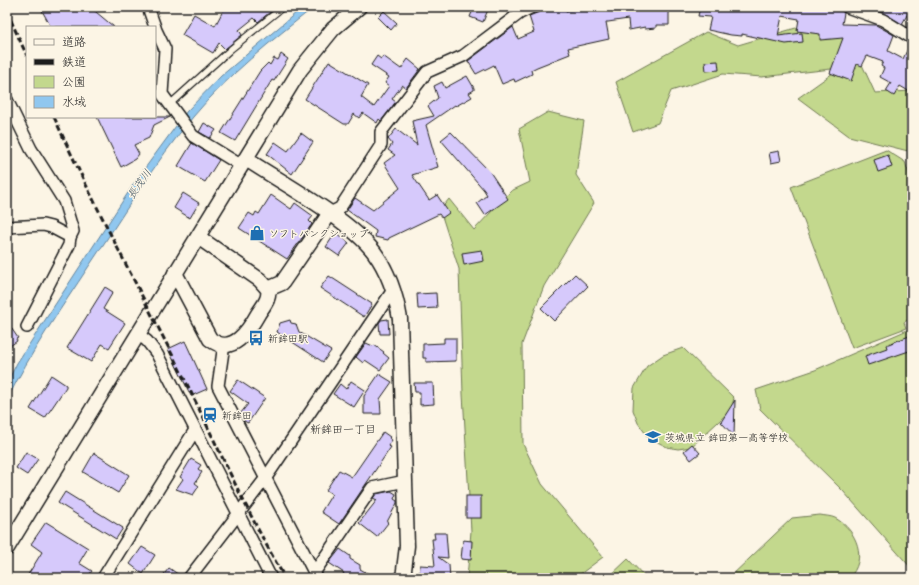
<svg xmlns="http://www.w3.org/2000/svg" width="919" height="585" font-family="Mali,'Klee One',sans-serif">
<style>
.green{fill:#c3d88d;stroke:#707a54}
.water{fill:#90c7ef;stroke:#62839b}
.building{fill:#d6c9fb;stroke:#1c1c1c}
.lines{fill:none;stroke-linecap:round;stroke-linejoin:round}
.service-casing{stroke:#1c1c1c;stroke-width:8}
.minor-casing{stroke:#1c1c1c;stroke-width:14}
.tertiary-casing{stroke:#1c1c1c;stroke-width:17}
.service{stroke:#fcf5e5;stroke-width:5.5}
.minor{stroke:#fcf5e5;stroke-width:11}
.tertiary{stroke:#fcf5e5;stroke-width:14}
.rail{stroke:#1c1c1c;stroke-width:3;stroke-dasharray:6 3;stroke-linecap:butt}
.labels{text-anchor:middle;stroke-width:3;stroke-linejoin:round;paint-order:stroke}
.poi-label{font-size:10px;fill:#1c1c1c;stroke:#fcf5e5;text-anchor:start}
.water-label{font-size:11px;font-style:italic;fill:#455866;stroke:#fcf5e5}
.neighbourhood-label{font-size:11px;fill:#1c1c1c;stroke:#fcf5e5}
</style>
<rect width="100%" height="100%" fill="#fcf5e5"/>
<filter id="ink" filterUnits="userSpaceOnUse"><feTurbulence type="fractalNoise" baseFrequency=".025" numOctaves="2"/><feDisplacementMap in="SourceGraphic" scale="8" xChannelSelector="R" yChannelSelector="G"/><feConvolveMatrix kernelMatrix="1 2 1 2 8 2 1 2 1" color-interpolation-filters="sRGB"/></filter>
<g filter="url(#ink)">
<!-- green -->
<g class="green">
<path d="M806 25 847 32 875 93 912 91V152L849 136 798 98 840 68 762 77 723 74 671 91 658 123 633 132 616 82 706 32 738 45Z"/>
<path d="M548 112 584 121 576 175 594 203 544 286 522 344 523 444 542 484 603 557 575 578H467L471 531 463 394 459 269 440 210 449 199 474 230 511 191 530 182 519 129Z"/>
<path d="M886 150 905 162 912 184V318L904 322 906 328 852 348 791 187Z"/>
<path d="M912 328V569L843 491 760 409 756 390 815 370Z"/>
<path d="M683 348 734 398 731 410 691 447 678 449 667 447 648 437 638 423 633 410 634 388 647 366 663 355Z"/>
<path d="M820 515C825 516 831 516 835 518 857 530 868 559 849 578H729L792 518Z"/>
<path d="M628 559 646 578H608Z"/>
</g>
<!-- water -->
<path class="water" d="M303 7H314C271 41 228 75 193 117 154 163 123 216 89 266 60 310 30 353 7 400V383L17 363 137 179 187 111 221 76Z"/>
<!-- building -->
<g class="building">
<path d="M40 7H90L114 27H51Z"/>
<path d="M225 7H276L258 22 254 18 239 30 242 35 225 49 219 43 213 53 182 35 194 14 215 26Z"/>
<path d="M474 7H489L483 22 470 17Z"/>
<path d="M553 7H565L566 11 586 7H669V25H656V28L645 29V27L629 30 628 19 608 22H606L609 39 568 48 570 54 537 67 531 70 532 74 515 82 514 79 502 84 494 65 476 74 468 61 513 27 518 39 534 32 529 16Z"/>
<path d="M700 7H824L841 10 844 13 842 24 876 25 894 35 888 51 903 59 910 44 912 45V93L900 86 894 96 886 91 891 83 880 77 884 68 881 66 883 62 867 56 862 66 857 64 851 81 830 73 843 38 820 40V34L797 31 799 19 782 16 778 36 802 33 803 42 786 44 742 34V36L731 35 708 30 711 17 698 16Z"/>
<path d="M885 7H905L910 10 902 24 882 12Z"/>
<path d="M384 11 397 23 391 30 378 17Z"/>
<path d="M281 54 288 59 274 81 272 80 235 141 221 133 260 71 268 63 270 65 274 58 278 60Z"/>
<path d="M377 56 381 59 383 56 401 69 408 59 420 69 406 88 402 85 392 99 396 102 381 121 379 119 377 123 363 113 359 118 354 114 348 124H344L305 99 329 61 368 85 361 97 374 107 389 86 385 83 389 77 371 65Z"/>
<path d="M718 61 719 70 706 71 705 62Z"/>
<path d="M467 76 474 88V90L469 93 472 97 456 106 455 105 426 125 438 167 412 175 429 200 437 195 449 213 442 218 439 214 389 238 388 240 375 237 376 231 347 210 355 198 373 210 400 188 384 163 395 155 388 150 392 144 388 139 396 129 417 145 412 121 434 116 428 106 438 98 434 86 442 82 445 88Z"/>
<path d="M97 117H170L154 125 149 138 134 145 139 154 135 159 121 167Z"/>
<path d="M204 123 216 130 210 138 199 132Z"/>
<path d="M451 132 490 172 508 199 485 215 477 203 487 195 484 190 441 140Z"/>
<path d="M301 133 313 142 292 174 267 154 275 142 288 151Z"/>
<path d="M192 143 219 160 205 182 178 166Z"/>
<path d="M779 151 781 161 771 163 769 153Z"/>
<path d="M888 155 892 167 878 172 874 160Z"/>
<path d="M183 193 199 203 190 218 174 208Z"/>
<path d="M271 195 291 209 295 203 313 216 309 221 312 224 287 259 239 228 249 213 254 216 256 212 259 214Z"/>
<path d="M336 232 349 243 339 256 326 247Z"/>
<path d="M482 250 484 261 464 265 462 253Z"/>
<path d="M575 274 588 286 554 321 541 308Z"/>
<path d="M329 276 372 304 364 317 320 288Z"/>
<path d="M105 287 113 292 103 309 125 323 109 348 102 344 91 362 67 348Z"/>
<path d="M436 293 437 308 418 309 417 294Z"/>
<path d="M388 319 389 334H380L379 323 381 320Z"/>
<path d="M290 320 291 323 296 324 299 332 331 351 323 362 277 332 280 323Z"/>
<path d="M7 322 18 338 16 339 17 341 7 348Z"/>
<path d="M912 335V350L868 365 865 356 887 348 886 345Z"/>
<path d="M444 338H456V361L426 362V358H423V344L444 343Z"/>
<path d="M185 341 207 389 191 396 168 349Z"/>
<path d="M366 343 373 346 374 345 384 352 383 353 389 358 380 370 365 360 363 363 356 357Z"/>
<path d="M379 374 392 382 380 399 381 414H364V396Z"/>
<path d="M51 375 66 385V387L45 418 30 409Z"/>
<path d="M238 380 265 398 248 423 244 421 240 414 248 404 230 391Z"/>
<path d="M351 381 365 390 354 407 333 394 340 384 346 389Z"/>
<path d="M414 383H433L434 404 420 405V392H415Z"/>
<path d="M735 400 734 436 721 422Z"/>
<path d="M383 432 390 437 389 438 392 440 388 446 391 447 339 524 321 512 332 494 326 490 339 470 352 477Z"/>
<path d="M692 444 700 453 691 460 684 451Z"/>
<path d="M26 452 38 459 27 475 16 468Z"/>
<path d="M94 453 129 475 118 493 83 472Z"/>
<path d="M191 459 201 465 198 469 202 472 195 483 199 486 193 495 176 489 183 479 180 477Z"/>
<path d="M391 491 396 494 394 499 397 501V503L387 522 388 523 377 537 359 523 377 500 373 498 376 494Z"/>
<path d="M65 492 123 528 116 539 58 503Z"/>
<rect x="466" y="496" width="15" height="22"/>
<path d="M46 522 88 548 79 563 92 571 87 578H26L42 552 31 544Z"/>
<path d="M434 533H446L448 558 438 557 449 565 450 578H419L420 565 435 566 432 539H435Z"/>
<path d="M463 540 472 541 471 560 461 559Z"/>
<path d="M142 547 155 555 143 574 130 564Z"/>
<path d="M340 549 350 556V559L360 565V569L376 578H341L344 573 329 563Z"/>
<path d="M169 568 182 577V578H161Z"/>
</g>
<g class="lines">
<!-- service casing -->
<g class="service-casing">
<path id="service" d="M170 104 231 49 283 7"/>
</g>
<!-- minor casing -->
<g class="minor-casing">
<g id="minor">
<path d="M148 7 155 27"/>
<path d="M847 7 883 20 912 38"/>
<path d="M155 28 165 49 162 94 193 136 242 166"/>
<path d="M7 100 31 149 64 201 73 231 70 237"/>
<path d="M330 213 340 208 381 145V132L427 72 463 56 520 13 532 7"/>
<path d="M7 227 43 225 51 227 70 237 69 245 27 327"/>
<path d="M138 334 147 341 157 354 271 578"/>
<path d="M224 344 218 386 317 578"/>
<path d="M314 573 372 488 405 481"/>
<path d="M103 578 195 430"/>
<path d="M189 578 265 479 393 290"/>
</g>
</g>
<!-- tertiary casing -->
<g class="tertiary-casing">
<g id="tertiary">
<path d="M246 159C282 183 348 218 374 252 388 271 396 295 400 319L407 546 403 578"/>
<path d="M175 273 210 339C232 357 249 330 258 314 263 306 270 299 268 289L260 280 198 237"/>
<path d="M268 289 282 283 330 213"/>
<path d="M7 548 300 70 333 29 359 7"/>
</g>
</g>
<!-- service -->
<use href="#service" class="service"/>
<!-- minor -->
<use href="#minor" class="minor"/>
<!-- tertiary -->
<use href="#tertiary" class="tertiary"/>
<!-- rail -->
<g class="rail">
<path d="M7 12 27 56"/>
<path d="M54 117C94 205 140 291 184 378 217 445 247 513 285 578"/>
</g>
</g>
</g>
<!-- icons -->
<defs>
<g id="shop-bare" transform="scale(1.2)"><path d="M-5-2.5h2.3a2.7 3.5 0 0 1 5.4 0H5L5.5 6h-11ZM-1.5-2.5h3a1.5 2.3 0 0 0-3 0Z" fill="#1f6fb2" stroke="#fcf5e5" stroke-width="2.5" paint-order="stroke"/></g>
<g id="bus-bare" transform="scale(1.2)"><path d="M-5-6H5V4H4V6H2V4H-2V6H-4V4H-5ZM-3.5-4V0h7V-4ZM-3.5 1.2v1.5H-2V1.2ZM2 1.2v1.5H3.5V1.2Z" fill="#1f6fb2" stroke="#fcf5e5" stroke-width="2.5" paint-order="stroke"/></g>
<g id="station-bare" transform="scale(1.2)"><path d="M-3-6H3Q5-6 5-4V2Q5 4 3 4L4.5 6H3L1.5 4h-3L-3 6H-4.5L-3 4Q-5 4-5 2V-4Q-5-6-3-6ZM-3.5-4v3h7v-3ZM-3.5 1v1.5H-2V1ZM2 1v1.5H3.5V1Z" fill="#1f6fb2" stroke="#fcf5e5" stroke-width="2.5" paint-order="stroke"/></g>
<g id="school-bare" transform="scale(1.2)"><path d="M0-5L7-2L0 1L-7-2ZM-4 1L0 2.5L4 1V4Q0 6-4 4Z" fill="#1f6fb2" stroke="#fcf5e5" stroke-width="2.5" paint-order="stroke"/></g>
</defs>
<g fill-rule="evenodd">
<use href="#shop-bare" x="257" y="233"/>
<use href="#bus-bare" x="256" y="338"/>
<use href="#station-bare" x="210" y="415"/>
<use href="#school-bare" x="653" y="437"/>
</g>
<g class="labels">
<!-- poi labels -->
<g class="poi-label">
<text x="269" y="237">ソフトバンクショップ</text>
<text x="268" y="342">新鉾田駅</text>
<text x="222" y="419">新鉾田</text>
<text x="665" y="441">茨城県立 鉾田第一高等学校</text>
</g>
<!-- water labels -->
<g class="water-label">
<text transform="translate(139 184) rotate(-55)" y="4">長茂川</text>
</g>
<!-- neighbourhood labels -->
<g class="neighbourhood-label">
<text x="343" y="433">新鉾田一丁目</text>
</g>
</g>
<!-- margin -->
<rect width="919" height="585" fill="none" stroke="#fcf5e5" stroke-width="24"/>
<rect x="12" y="12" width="895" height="561" fill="none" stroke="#1c1c1c" stroke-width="1.5" filter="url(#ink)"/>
<!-- legend -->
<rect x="26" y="26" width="130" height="92" fill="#fcf5e5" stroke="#a29e95"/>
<rect x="34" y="39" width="20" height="6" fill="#fcf5e5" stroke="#a29e95"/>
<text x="62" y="46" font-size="12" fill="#1c1c1c">道路</text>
<rect x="34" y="59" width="20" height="6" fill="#1c1c1c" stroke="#a29e95"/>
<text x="62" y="66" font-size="12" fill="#1c1c1c">鉄道</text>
<rect x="34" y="76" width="20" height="12" fill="#c3d88d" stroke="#a29e95"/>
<text x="62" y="86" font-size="12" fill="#1c1c1c">公園</text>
<rect x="34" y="96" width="20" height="12" fill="#90c7ef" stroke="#a29e95"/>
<text x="62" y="106" font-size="12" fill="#1c1c1c">水域</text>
</svg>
